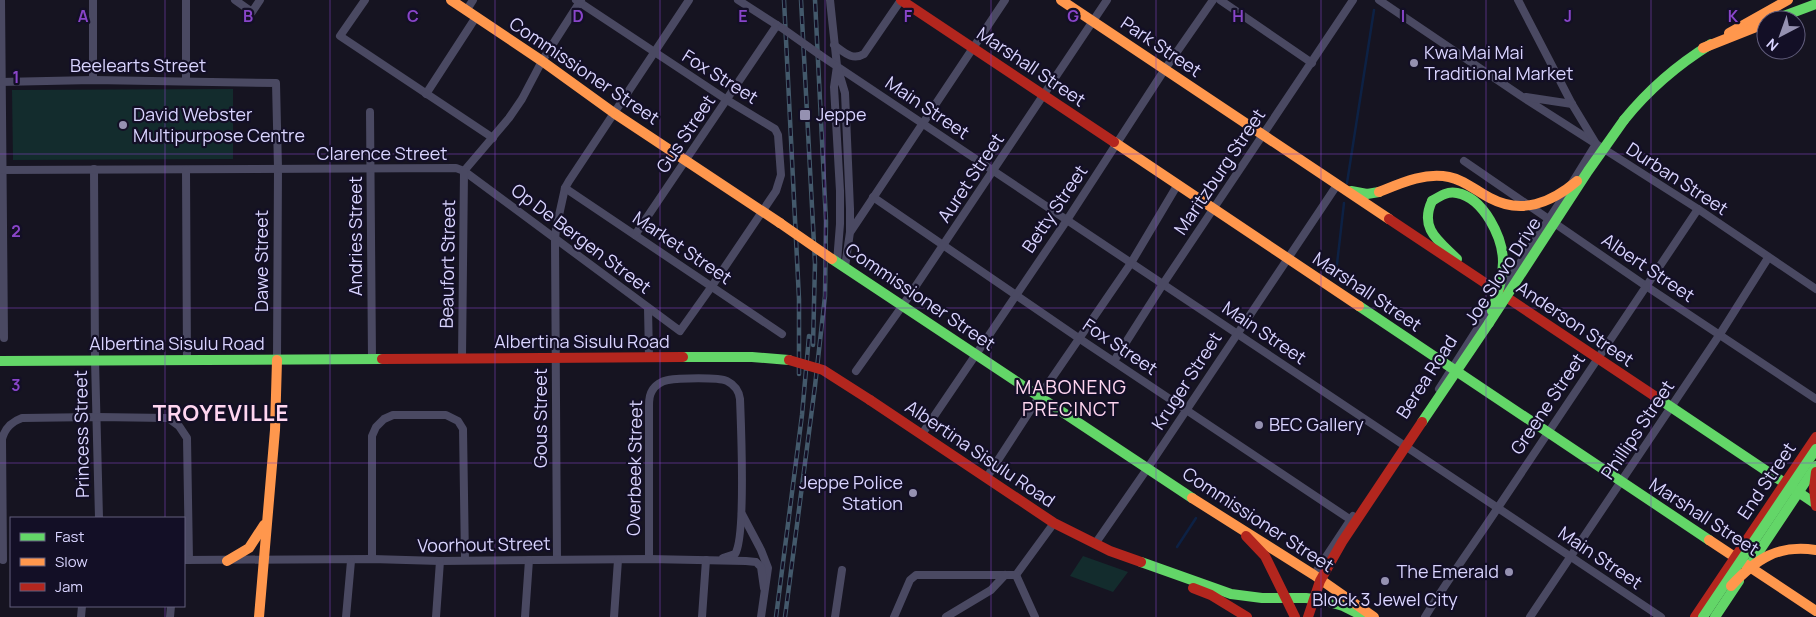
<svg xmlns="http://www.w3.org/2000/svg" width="1816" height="617" font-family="Manrope,sans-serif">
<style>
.green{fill:#132c2d}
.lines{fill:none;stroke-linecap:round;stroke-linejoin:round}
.stream{stroke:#0d2144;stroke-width:2.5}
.street{stroke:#4a4962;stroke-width:8}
.fast{stroke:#63d668;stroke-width:10}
.slow{stroke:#ff974d;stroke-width:10}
.jam{stroke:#b3261e;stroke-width:10}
.rail-casing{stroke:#43596b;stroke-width:4.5}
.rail{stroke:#130f26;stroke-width:2.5;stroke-dasharray:8;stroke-linecap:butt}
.street-bridge{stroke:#4a4962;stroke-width:8}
.fast-bridge{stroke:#63d668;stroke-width:10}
.slow-bridge{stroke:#ff974d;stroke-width:10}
.jam-bridge{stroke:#b3261e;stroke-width:10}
.grid{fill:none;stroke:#8945c9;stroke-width:1;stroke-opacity:0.55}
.poi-dot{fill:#9591b1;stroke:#130f26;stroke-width:2}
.labels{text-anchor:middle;stroke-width:4.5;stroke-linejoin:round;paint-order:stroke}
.street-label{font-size:18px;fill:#d9d4ff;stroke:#130f26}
.poi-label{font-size:18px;fill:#d9d4ff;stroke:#130f26;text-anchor:start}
.neighbourhood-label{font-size:19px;letter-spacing:1px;fill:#ffd6f0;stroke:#130f26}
.district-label{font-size:22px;font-weight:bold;letter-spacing:1px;fill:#ffd6f0;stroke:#130f26}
.grid-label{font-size:16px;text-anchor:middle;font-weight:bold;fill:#8945c9;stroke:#130f26;stroke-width:4.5;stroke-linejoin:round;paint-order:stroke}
</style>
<rect width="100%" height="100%" fill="#161421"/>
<!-- green -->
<g class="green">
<path d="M233 89V159L13 160 12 90Z"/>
<path d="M1083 556 1128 572 1113 592 1070 576Z"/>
</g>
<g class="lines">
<!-- stream -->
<g class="stream">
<path d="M1347 183 1374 10"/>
<path d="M1331 277 1337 264 1344 203"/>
<path d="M1177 547 1196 518"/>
</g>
<!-- street -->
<g class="street">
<path d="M1 0 4 338"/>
<path d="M186 0V81"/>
<path d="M235 0 252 12 260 0"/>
<path d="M365 0 340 36 493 138"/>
<path d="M738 0 780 27"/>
<path d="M830 0 837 66"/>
<path d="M1220 0 1312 63"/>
<path d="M1379 0 1521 96 1698 209 1816 289"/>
<path d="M1518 0 1572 104 1595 142"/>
<path d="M466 11 473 0"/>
<path d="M834 45C844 52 852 61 864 54L901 0"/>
<path d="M820 55 1661 617"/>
<path d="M93 80V0"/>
<path d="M0 82 93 80 276 83 278 168 277 360"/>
<path d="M426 94 476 17"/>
<path d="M1526 97 1572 104"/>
<path d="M370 112 372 359"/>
<path d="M1464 161 1646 286 1816 399"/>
<path d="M94 169 95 360 99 518"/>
<path d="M0 170 456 168 464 171 680 331 712 286 776 191 781 175 778 135 775 129 727 100 576 0"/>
<path d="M186 170 187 360"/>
<path d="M464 171 509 118 522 99 542 61 581 0"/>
<path d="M1572 183 1596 144"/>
<path d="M565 188 782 334"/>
<path d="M873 197 1080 339 1351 520"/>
<path d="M851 231 1005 0"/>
<path d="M635 235 777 25"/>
<path d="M837 262 840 224V191L834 87 837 66 845 93 850 209V232L845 267"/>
<path d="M1501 292 1566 193"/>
<path d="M648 308 649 357"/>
<path d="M462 358 464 171"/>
<path d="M1114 361 1163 284 1353 0"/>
<path d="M856 371 903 305 1107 0"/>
<path d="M1439 389 1492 306"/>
<path d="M922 434 1067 220 1165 69 1213 0"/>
<path d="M987 477 1039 397 1131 263 1178 184"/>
<path d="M742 514 761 550 768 568 761 617"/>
<path d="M1095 544 1147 469 1337 185"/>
<path d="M372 559V436L376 427 384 419 393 415H446L458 421 463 429 465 560"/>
<path d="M557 559 555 239 556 229 565 188 569 181 689 0"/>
<path d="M649 559V406C649 401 649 395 652 391 655 385 662 381 668 380 678 378 719 377 727 381 735 385 739 391 740 399 741 425 746 538 735 554L723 558"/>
<path d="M3 560 2 439C5 428 11 422 22 418L97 417 168 418 179 426 187 438 189 560"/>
<path d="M184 560 372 559 440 561 649 559 746 561 756 562 761 567 764 588"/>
<path d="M1016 575 1054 523"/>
<path d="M1016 575 1035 617"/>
<path d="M1314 575 1353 516"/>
<path d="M81 617 82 606"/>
<path d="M170 617 171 606"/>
<path d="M346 617 351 561"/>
<path d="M436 617 440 561"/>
<path d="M525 617 529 560"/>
<path d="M614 617 618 560"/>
<path d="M702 617 706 560"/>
<path d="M835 617 842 570"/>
<path d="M894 617 910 580 916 575H1016"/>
<path d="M946 617 991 590 1005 575"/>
<path d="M1425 617C1448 579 1474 544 1499 506 1565 407 1631 308 1698 209"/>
<path d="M1530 617 1720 334 1768 258"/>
</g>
<!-- fast -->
<g class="fast">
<path d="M1773 20 1816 4"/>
<path d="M1624 120C1649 89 1677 65 1711 44"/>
<path d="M1351 191 1367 194 1379 192"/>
<path d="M1432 201C1419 229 1439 241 1457 259"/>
<path d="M832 259 1192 498"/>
<path d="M1359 306 1709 540"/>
<path d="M683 357H752L789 360"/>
<path d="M0 361 382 359"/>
<path d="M1656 397 1816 504"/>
<path d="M1141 562 1231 594 1262 598H1306L1322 600 1343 606 1365 617"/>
<path d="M1750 565 1816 466"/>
<path d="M1715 617 1739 581"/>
</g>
<!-- slow -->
<g class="slow">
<path d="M451 0 542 61 614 113 780 223"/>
<path d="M1061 0 1389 219"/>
<path d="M1729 33 1788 0"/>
<path d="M1703 48 1766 23"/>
<path d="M1114 142 1359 306"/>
<path d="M1192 498 1314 575 1374 617"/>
<path d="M1709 540 1816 611"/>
<path d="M227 561 249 548 264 525"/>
<path d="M259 617 275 430 277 360"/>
</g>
<!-- jam -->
<g class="jam">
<path d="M901 0 1114 142"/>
<path d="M1389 219 1656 397"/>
<path d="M382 359 683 357"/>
<path d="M870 400 1054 523 1110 551 1141 562"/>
<path d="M1246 536 1265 556 1295 617"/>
<path d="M1193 588 1211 595 1247 617"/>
<path d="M1695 617 1816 437"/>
</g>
<!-- rail casing -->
<g class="rail-casing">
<g id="rail">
<path d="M784 0 799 299V374"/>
<path d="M801 0 815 263 813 345"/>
<path d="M776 617 802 415 809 336"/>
<path d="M785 617 815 386 825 296 826 221 815 0"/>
</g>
</g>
<!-- rail -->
<use href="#rail" class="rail"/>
<!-- street-bridge -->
<path class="street-bridge" d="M782 28 820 55"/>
<!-- fast-bridge -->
<g class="fast-bridge">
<path d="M1432 201C1440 196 1447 191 1457 193 1484 198 1503 238 1503 262 1503 279 1497 295 1492 311"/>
<path d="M1489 323 1588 171 1624 120"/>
<path d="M1422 422 1489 323"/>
<path d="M1703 617 1816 449"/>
</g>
<!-- slow-bridge -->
<g class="slow-bridge">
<path d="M1379 192C1401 183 1425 172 1449 177 1465 180 1476 191 1490 198 1522 215 1551 203 1577 181"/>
<path d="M780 223 832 259"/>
<path d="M1731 586C1756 559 1778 544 1816 550"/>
</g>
<!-- jam-bridge -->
<g class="jam-bridge">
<path d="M789 360 823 370 870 400"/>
<path d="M1816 472 1814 488 1816 506"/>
<path d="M1308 617 1320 581 1342 542 1422 422"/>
</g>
</g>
<!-- grid -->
<path class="grid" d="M165 0V518M330 0V617M495 0V617M660 0V617M825 0V617M991 0V617M1156 0V617M1321 0V617M1486 0V617M1651 0V617M0 154H1816M0 308H1816M0 463H1816M165 606V617"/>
<!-- markers -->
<g class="poi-dot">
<circle cx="1414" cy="63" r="5"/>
<rect x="799" y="109" width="12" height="12" rx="2.5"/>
<circle cx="123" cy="125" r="5"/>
<circle cx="1259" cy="425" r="5"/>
<circle cx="913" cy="493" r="5"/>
<circle cx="1509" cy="572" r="5"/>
<circle cx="1385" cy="581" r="5"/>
</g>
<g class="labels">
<!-- street labels -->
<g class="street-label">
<text transform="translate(1161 47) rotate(34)" y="6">Park Street</text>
<text x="138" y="72">Beelearts Street</text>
<text transform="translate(1031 67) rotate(34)" y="6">Marshall Street</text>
<text transform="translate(584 71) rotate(34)" y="6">Commissioner Street</text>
<text transform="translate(720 77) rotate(32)" y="6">Fox Street</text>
<text transform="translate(927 108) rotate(34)" y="6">Main Street</text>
<text transform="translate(686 134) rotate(-56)" y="6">Gus Street</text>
<text x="382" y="160">Clarence Street</text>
<text transform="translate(1220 172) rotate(-56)" y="6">Maritzburg Street</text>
<text transform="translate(971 178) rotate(-56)" y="6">Auret Street</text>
<text transform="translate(1677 179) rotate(33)" y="6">Durban Street</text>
<text transform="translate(1055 209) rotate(-56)" y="6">Betty Street</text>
<text transform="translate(356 236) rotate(-90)" y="6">Andries Street</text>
<text transform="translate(581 239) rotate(37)" y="6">Op De Bergen Street</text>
<text transform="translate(682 248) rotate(34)" y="6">Market Street</text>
<text transform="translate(262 261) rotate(-90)" y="6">Dawe Street</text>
<text transform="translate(448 264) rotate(-89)" y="6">Beaufort Street</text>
<text transform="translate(1648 268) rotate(34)" y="6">Albert Street</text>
<text transform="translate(1503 271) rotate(-57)" y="6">Joe Slovo Drive</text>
<text transform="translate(1367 292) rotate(34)" y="6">Marshall Street</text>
<text transform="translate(920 297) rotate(34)" y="6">Commissioner Street</text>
<text transform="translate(1575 324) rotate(34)" y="6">Anderson Street</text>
<text transform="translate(1264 333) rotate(34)" y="6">Main Street</text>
<text x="582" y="348">Albertina Sisulu Road</text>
<text x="177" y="350">Albertina Sisulu Road</text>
<text transform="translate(1120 347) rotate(34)" y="6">Fox Street</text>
<text transform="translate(1427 377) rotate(-57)" y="6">Berea Road</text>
<text transform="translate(1187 381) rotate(-57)" y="6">Kruger Street</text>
<text transform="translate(1548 404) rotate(-56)" y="6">Greene Street</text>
<text transform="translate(541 418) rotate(-90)" y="6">Gous Street</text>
<text transform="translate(1638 430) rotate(-56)" y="6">Phillips Street</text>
<text transform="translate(82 434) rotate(-91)" y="6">Princess Street</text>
<text transform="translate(980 454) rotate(34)" y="6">Albertina Sisulu Road</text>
<text transform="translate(635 468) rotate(-89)" y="6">Overbeek Street</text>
<text transform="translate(1767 481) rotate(-56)" y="6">End Street</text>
<text transform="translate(1704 517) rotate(33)" y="6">Marshall Street</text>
<text transform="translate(1258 520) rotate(33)" y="6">Commissioner Street</text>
<text transform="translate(484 545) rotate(-1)" y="6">Voorhout Street</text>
<text transform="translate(1600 558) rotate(34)" y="6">Main Street</text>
</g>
<!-- poi labels -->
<g class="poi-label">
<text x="1424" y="59">Kwa Mai Mai<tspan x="1424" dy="21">Traditional Market</tspan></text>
<text x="133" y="121">David Webster<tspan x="133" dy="21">Multipurpose Centre</tspan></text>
<text x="816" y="121">Jeppe</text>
<text x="1269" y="431">BEC Gallery</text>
<text x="903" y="489" text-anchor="end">Jeppe Police<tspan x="903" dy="21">Station</tspan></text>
<text x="1499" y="578" text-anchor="end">The Emerald</text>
<text x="1385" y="606" text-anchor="middle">Block 3 Jewel City</text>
</g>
<!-- neighbourhood labels -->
<g class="neighbourhood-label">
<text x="1071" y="394">MABONENG<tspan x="1071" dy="22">PRECINCT</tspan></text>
</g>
<!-- district labels -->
<g class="district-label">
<text x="221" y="421">TROYEVILLE</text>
</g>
</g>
<g class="grid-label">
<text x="83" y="22">A</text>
<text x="248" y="22">B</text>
<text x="413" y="22">C</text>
<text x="578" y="22">D</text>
<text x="743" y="22">E</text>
<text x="908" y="22">F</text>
<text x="1073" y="22">G</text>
<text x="1238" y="22">H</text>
<text x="1403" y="22">I</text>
<text x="1568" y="22">J</text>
<text x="1733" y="22">K</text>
<text x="16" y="83">1</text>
<text x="16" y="237">2</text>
<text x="16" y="391">3</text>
</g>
<!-- legend -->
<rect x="10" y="517" width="175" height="90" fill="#130f26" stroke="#625e7d"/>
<rect x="20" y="533" width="25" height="8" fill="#63d668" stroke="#625e7d"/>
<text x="55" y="542" font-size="15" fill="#d9d4ff">Fast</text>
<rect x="20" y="558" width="25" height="8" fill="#ff974d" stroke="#625e7d"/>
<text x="55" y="567" font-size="15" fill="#d9d4ff">Slow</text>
<rect x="20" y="583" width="25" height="8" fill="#b3261e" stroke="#625e7d"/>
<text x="55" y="592" font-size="15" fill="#d9d4ff">Jam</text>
<!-- north arrow -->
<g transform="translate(1781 35) rotate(221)"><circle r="24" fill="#130f26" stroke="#625e7d"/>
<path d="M0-4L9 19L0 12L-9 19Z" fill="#9591b1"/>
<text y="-8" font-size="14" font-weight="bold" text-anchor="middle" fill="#d9d4ff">N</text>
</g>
</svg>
